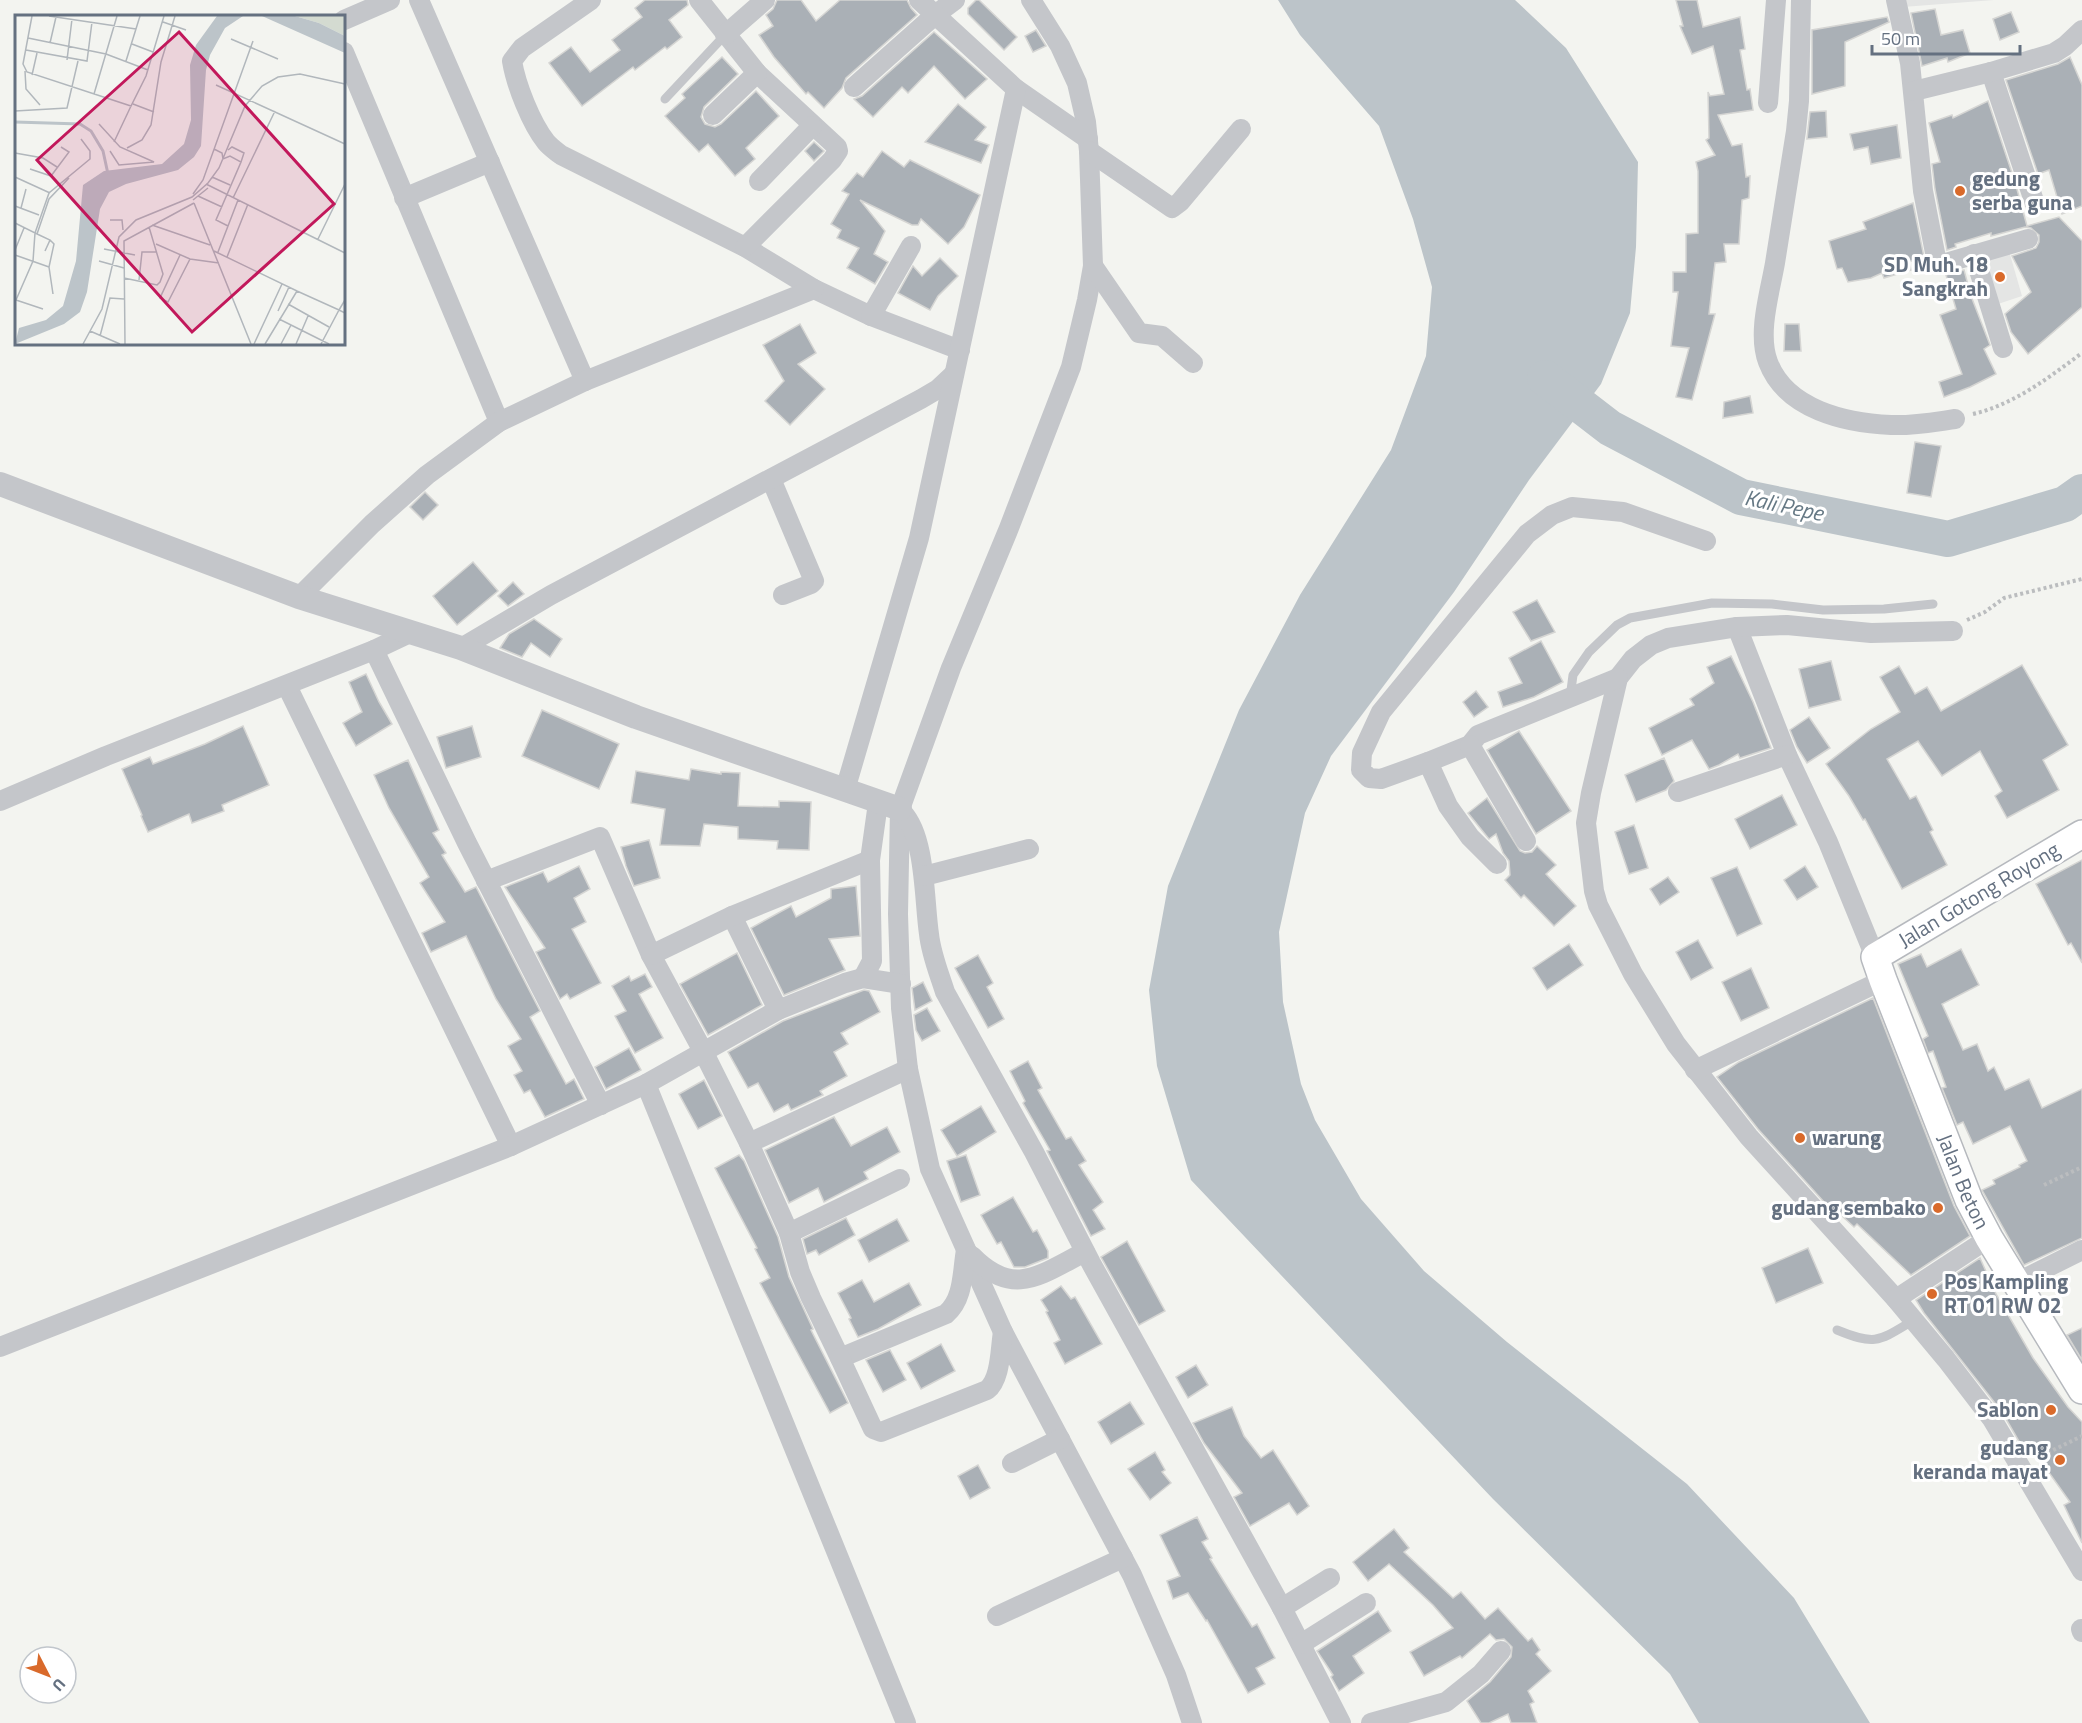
<svg xmlns="http://www.w3.org/2000/svg" width="2082" height="1723" font-family="'Titillium Web',sans-serif">
<style>
.built{fill:#e4e5e4}
.water{fill:#bcc4c9}
.lines{fill:none;stroke-linecap:round;stroke-linejoin:round}
.river{stroke:#bcc4c9;stroke-width:36}
.building{fill:#aab0b6;stroke:#d5d5d3;stroke-width:1.5}
.secondary-casing{stroke:#b6b9be;stroke-width:30}
.path{stroke:#bbbdbf;stroke-width:4;stroke-dasharray:3 3;stroke-linecap:butt}
.service{stroke:#c4c6ca;stroke-width:9}
.minor{stroke:#c4c6ca;stroke-width:20}
.tertiary{stroke:#c4c6ca;stroke-width:24}
.secondary{stroke:#fff;stroke-width:27}
.poi-dot{fill:#d96a2b;stroke:#fff;stroke-width:2}
.labels{text-anchor:middle;stroke-width:6;stroke-linejoin:round;paint-order:stroke}
.poi-label{font-size:21px;font-weight:bold;fill:#647080;stroke:#fff;text-anchor:end}
.street-label{font-size:21px;fill:#647080;stroke:#fff}
.water-label{font-size:22px;font-style:italic;fill:#657884;stroke:#fff}
.inset-river{fill:none;stroke:#bcc4c9;stroke-width:3}
.inset-road{fill:none;stroke:#b1b7bc;stroke-width:1.5}
.view{fill:#c2185b;fill-opacity:0.15;stroke:#c2185b;stroke-width:3}
.inset-edge{fill:none;stroke:#647080;stroke-width:3}
</style>
<rect width="100%" height="100%" fill="#f3f4f0"/>
<!-- built -->
<g class="built">
<path d="M1900 0H1994L1903 7Z"/>
<path d="M2009 251 2022 296 1992 306 1979 259Z"/>
</g>
<!-- water -->
<path class="water" d="M1278 0H1515L1566 48 1638 162 1636 247 1630 313 1601 384 1529 480 1454 592 1331 756 1305 813 1279 932 1283 1002 1301 1084 1315 1120 1361 1199 1424 1271 1507 1342 1687 1484 1794 1598 1870 1723H1699L1670 1674 1493 1499 1191 1180 1157 1066 1149 990 1168 886 1239 710 1300 595 1391 450 1426 356 1432 287 1413 219 1379 126 1300 35Z"/>
<g class="lines">
<!-- river -->
<path class="river" d="M1545 378 1610 428 1741 497 1948 539 2065 504 2082 492"/>
</g>
<!-- building -->
<g class="building">
<path d="M645 0H687L688 5 669 20 682 37 667 49 665 47 635 70 633 67 582 106 549 63 571 47 590 72 620 50 612 40 642 17 635 8Z"/>
<path d="M777 0H801L816 21 840 0H907L911 8 917 15 846 78 842 88 824 108 808 92 806 94 774 57 759 35 773 26 766 15 773 9Z"/>
<path d="M976 0H979L1017 37 1004 50 968 14V8Z"/>
<path d="M1676 0H1697L1703 27 1740 17 1745 49 1740 50 1747 90 1750 89 1753 110 1718 115 1732 146 1742 144 1746 177 1750 176 1749 198 1742 200 1739 244H1724L1726 262 1715 263 1709 314H1715L1692 400 1676 397 1689 348 1671 346 1678 292H1673V272H1686V234L1698 233V171L1696 162 1715 155 1706 140 1709 138 1708 92 1710 96 1724 94 1713 46 1692 54 1680 26H1683Z"/>
<path d="M1935 9 1941 35 1963 30 1970 53 1948 62 1947 58 1922 66 1911 13Z"/>
<path d="M2011 12 2019 32 2000 40 1993 19Z"/>
<path d="M1887 17 1889 22 1845 42V86L1812 94V30Z"/>
<path d="M1036 30 1046 46 1033 52 1025 36Z"/>
<path d="M934 32 987 79 965 99 934 66 908 93 902 87 873 117 854 99 862 96Z"/>
<path d="M722 57 738 74 704 107 701 117 705 124 715 127 721 124 756 91 779 116 746 148 755 159 735 176 708 144 699 152 665 116 685 98 682 94Z"/>
<path d="M2070 57 2082 85V206L2062 214 2049 170 2038 174 2006 80 2058 64Z"/>
<path d="M1988 101 2015 182 2027 226 2059 217 2082 241V307L2028 354 2011 332 2005 314 2031 292 2012 256 2036 248 2039 242V235L2031 228 2025 227 1991 236V233L1955 244 1956 247 1947 250 1935 189 1932 164 1940 162 1929 123 1952 115 1953 118Z"/>
<path d="M958 104 986 127 975 140 989 145 981 163 925 142Z"/>
<path d="M1826 111 1827 137 1807 139 1810 112Z"/>
<path d="M1897 125 1901 158 1871 164 1868 147 1854 150 1850 134Z"/>
<path d="M814 142 824 151 814 161 805 151Z"/>
<path d="M882 151 904 167 910 160 980 195 964 227 948 244 921 219 918 225H912L860 200 885 231 874 254 888 262 875 284 847 268 859 248 837 238 841 230 831 224 849 194 842 191 857 173 863 177Z"/>
<path d="M1913 203 1924 257 1909 262 1911 270 1884 278 1882 273 1871 278 1848 282 1842 268 1837 269 1829 241 1866 229 1863 222Z"/>
<path d="M940 258 958 276 938 296 930 310 898 293 913 266 922 276Z"/>
<path d="M1964 270 1971 296 1990 345 1984 349 1996 374 1970 387 1944 397 1939 382 1962 374 1940 315 1956 309 1946 275Z"/>
<path d="M800 324 816 353 798 364 825 389 790 425 765 401 784 381 763 345Z"/>
<path d="M1785 324H1799L1801 351H1784Z"/>
<path d="M1750 396 1753 413 1723 418 1724 402Z"/>
<path d="M1915 442 1941 446 1931 497 1907 493Z"/>
<path d="M425 492 438 505 423 520 410 507Z"/>
<path d="M473 562 498 591 457 625 433 596Z"/>
<path d="M513 582 524 594 508 606 498 596Z"/>
<path d="M1537 600 1555 632 1531 641 1513 612Z"/>
<path d="M534 619 562 639 550 657 531 643 522 657 500 648 509 634Z"/>
<path d="M1541 641 1563 682 1534 697 1503 707 1498 692 1522 683 1509 658Z"/>
<path d="M1731 656 1753 702 1771 748 1740 758 1738 754 1719 765 1709 769 1692 740 1662 755 1649 728 1694 705 1690 699 1714 683 1707 667Z"/>
<path d="M1831 661 1841 700 1809 708 1799 669Z"/>
<path d="M2022 665 2068 745 2043 760 2059 790 2007 818 1995 796 2002 791 1980 751 1942 776 1918 741 1887 759 1910 799 1916 796 1933 830 1930 832 1947 865 1902 889 1865 819 1863 820 1849 796 1826 764 1871 729 1900 712 1880 677 1899 666 1915 694 1927 687 1941 711Z"/>
<path d="M366 674 379 702 392 724 356 746 343 723 362 712 349 682Z"/>
<path d="M1476 691 1488 707 1474 717 1463 702Z"/>
<path d="M542 710 619 744 599 789 522 756Z"/>
<path d="M1809 717 1830 748 1807 763 1797 747 1790 730Z"/>
<path d="M243 726 269 785 222 805 224 811 192 823 189 814 148 832 141 816 142 815 122 769 150 757 153 764 205 744Z"/>
<path d="M472 726 481 757 446 768 437 737Z"/>
<path d="M1519 731 1571 811 1536 834 1487 750Z"/>
<path d="M1664 758 1674 781 1666 790 1636 802 1625 775Z"/>
<path d="M408 760 439 830 433 833 446 853 442 855 465 892 476 887 540 1011 530 1017 566 1084 574 1079 584 1099 545 1117 530 1090 524 1093 514 1075 522 1071 508 1046 521 1039 496 999 466 936 431 952 422 933 445 922 420 883 429 877 389 808 374 775Z"/>
<path d="M691 769 721 774V772L740 773 738 806 779 807V801L811 802 809 850 777 849 778 841 738 839V827L704 824 700 846 660 845 665 809 631 803 636 771 689 780Z"/>
<path d="M1782 795 1797 825 1750 849 1735 819Z"/>
<path d="M1487 798 1520 851 1525 853 1532 852 1537 846 1556 865 1546 874 1576 906 1554 926 1524 895 1521 898 1505 880 1510 875 1509 861 1503 853 1496 834 1489 839 1468 813Z"/>
<path d="M1634 825 1648 868 1629 874 1615 832Z"/>
<path d="M649 840 660 878 634 886 626 866 621 847Z"/>
<path d="M2082 860V963L2071 943 2068 945 2036 884Z"/>
<path d="M579 866 590 889 574 898 586 922 572 929 601 983 570 999 567 994 560 999 536 952 545 948 505 887 543 872 548 882Z"/>
<path d="M1805 866 1818 887 1797 900 1784 880Z"/>
<path d="M1737 867 1762 924 1737 936 1711 878Z"/>
<path d="M1668 877 1679 892 1660 905 1650 889Z"/>
<path d="M856 886 860 936 829 939 845 970 784 995 751 928 791 906 796 917 831 898V889Z"/>
<path d="M1698 940 1713 968 1691 980 1676 952Z"/>
<path d="M1569 944 1583 965 1547 990 1533 968Z"/>
<path d="M1961 949 1979 985 1942 1004 1963 1050 1977 1044 1988 1071 1994 1067 2005 1090 2029 1079 2042 1108 2082 1089V1238L2024 1265 1982 1190 1995 1184 1993 1180 2020 1167 2019 1165 2027 1161 2010 1126 1973 1144 1963 1122 1957 1125 1942 1088 1946 1087 1933 1051 1928 1053 1923 1039 1928 1036 1898 964 1921 954 1927 967Z"/>
<path d="M737 953 762 1005 708 1035 680 984Z"/>
<path d="M978 955 993 983 987 987 1004 1019 988 1028 955 968Z"/>
<path d="M1751 968 1769 1008 1741 1021 1722 982Z"/>
<path d="M645 974 652 987 639 994 663 1038 635 1053 615 1016 626 1011 612 986 629 976 631 981Z"/>
<path d="M923 982 932 1001 915 1010 912 988Z"/>
<path d="M864 990 869 991 880 1012 841 1033 848 1044 834 1052 847 1076 820 1091 823 1095 791 1110 788 1104 774 1112 758 1083 748 1088 728 1052 783 1021Z"/>
<path d="M1873 998 1954 1206 1970 1236 1911 1275 1857 1224 1854 1227 1841 1215 1839 1218 1834 1213 1758 1129 1717 1077 1739 1062Z"/>
<path d="M927 1008 940 1031 922 1041 916 1030 914 1015Z"/>
<path d="M629 1048 641 1070 606 1089 595 1067Z"/>
<path d="M1028 1061 1042 1088 1038 1090 1066 1139 1071 1137 1086 1161 1079 1165 1103 1202 1093 1210 1105 1229 1091 1236 1047 1151 1050 1150 1023 1103 1025 1101 1010 1071Z"/>
<path d="M704 1080 722 1116 698 1129 679 1094Z"/>
<path d="M981 1106 996 1132 957 1156 941 1130Z"/>
<path d="M834 1117 851 1146 887 1127 900 1152 864 1172 868 1179 824 1202 818 1188 789 1203 765 1150Z"/>
<path d="M739 1155 744 1161 778 1237 789 1277 813 1329 811 1330 848 1403 830 1413 760 1283 770 1278 755 1249 757 1248 715 1168Z"/>
<path d="M966 1155 980 1195 961 1202 947 1161Z"/>
<path d="M1013 1197 1033 1232 1037 1230 1048 1251V1258L1025 1267H1014L1001 1242 997 1244 981 1215Z"/>
<path d="M846 1218 855 1235 819 1255 816 1250 807 1254 803 1239Z"/>
<path d="M897 1219 909 1241 869 1262 858 1240Z"/>
<path d="M1127 1241 1165 1311 1139 1325 1101 1257Z"/>
<path d="M1808 1248 1823 1283 1776 1303 1762 1268Z"/>
<path d="M1980 1258 1996 1294 2033 1358 2068 1407 2082 1422V1543L2064 1505 2070 1502 2030 1446 2024 1450 2002 1412 1924 1313 1916 1300Z"/>
<path d="M862 1280 874 1302 909 1283 921 1305 878 1329 858 1337 849 1319 851 1318 838 1293Z"/>
<path d="M1061 1286 1071 1299 1075 1297 1102 1344 1065 1364 1054 1343 1060 1340 1046 1312 1048 1311 1041 1300Z"/>
<path d="M2082 1328V1360L2067 1335Z"/>
<path d="M941 1344 955 1371 921 1389 907 1363Z"/>
<path d="M890 1350 906 1380 883 1392 866 1360Z"/>
<path d="M1196 1365 1208 1385 1188 1398 1176 1377Z"/>
<path d="M1130 1402 1144 1424 1111 1444 1098 1422Z"/>
<path d="M1232 1407 1244 1436 1261 1458 1273 1450 1309 1506 1297 1515 1289 1503 1250 1526 1234 1497 1242 1493 1204 1443 1193 1423Z"/>
<path d="M1155 1452 1165 1470 1162 1472 1171 1483 1150 1500 1128 1469Z"/>
<path d="M978 1465 990 1488 970 1499 958 1476Z"/>
<path d="M1197 1517 1208 1539 1202 1542 1212 1558 1210 1559 1252 1627 1257 1624 1275 1658 1256 1668 1265 1684 1248 1693 1207 1620 1206 1621 1188 1593 1173 1599 1167 1581 1180 1576 1160 1535Z"/>
<path d="M1394 1529 1409 1548 1404 1552 1453 1598 1461 1592 1485 1619 1498 1608 1528 1641 1532 1638 1540 1650 1536 1654 1551 1671 1528 1691 1534 1702 1530 1704 1537 1723H1511L1508 1714 1489 1723H1481L1467 1701 1490 1682 1511 1657 1512 1647 1504 1639 1496 1640 1490 1634 1462 1658 1460 1656 1424 1676 1410 1652 1453 1628 1433 1605 1389 1564 1368 1581 1353 1562Z"/>
<path d="M1378 1611 1391 1631 1353 1656 1364 1673 1339 1691 1331 1677 1333 1675 1317 1651Z"/>
</g>
<g class="lines">
<!-- secondary casing -->
<g class="secondary-casing">
<g id="secondary">
<path id="s1" d="M2082 834 1875 957 1883 980 1969 1200 1989 1238 2082 1390"/>
</g>
</g>
<!-- path -->
<g class="path">
<path d="M1973 414C2015 404 2048 378 2082 353"/>
<path d="M1967 620 1985 612 2004 598 2082 579"/>
<path d="M2044 1185 2082 1167"/>
<path d="M2037 1458 2082 1436"/>
</g>
<!-- service -->
<g class="service">
<path d="M665 99 725 35"/>
<path d="M1570 698 1573 675 1589 652 1617 625 1630 618 1712 603 1772 604 1823 610 1884 609 1933 604"/>
<path d="M1837 1330C1876 1346 1879 1341 1914 1320"/>
</g>
<!-- minor -->
<g class="minor">
<path d="M419 0 585 381"/>
<path d="M591 0 522 48 512 61C516 85 531 123 546 142 550 147 556 151 561 155L745 247 814 289 871 316 960 350"/>
<path d="M699 0 757 73 837 147 838 151 832 160 745 247"/>
<path d="M1031 0 1060 46 1077 83 1086 122 1089 151 1093 266 1087 300 1071 367 1009 528 951 668 900 809 898 914 901 1008 908 1069 930 1169 1003 1332 1132 1575 1176 1675 1192 1723"/>
<path d="M1801 0 1799 101 1796 131C1789 175 1782 219 1775 263 1770 292 1757 333 1768 362 1786 410 1846 423 1891 425 1913 426 1934 422 1955 419"/>
<path d="M1896 0 1910 63 1923 191 1937 263 1942 264 2028 239"/>
<path d="M344 20 390 0"/>
<path d="M725 35 765 0"/>
<path d="M344 52 499 422"/>
<path d="M1991 72 2035 204"/>
<path d="M854 87 935 15 955 0"/>
<path d="M1016 89 1088 139"/>
<path d="M1914 91 1991 72 2054 53 2065 46 2082 30"/>
<path d="M1768 103 1776 0"/>
<path d="M713 115 757 73"/>
<path d="M1089 151 1172 208 1180 202 1241 129"/>
<path d="M759 181 812 126"/>
<path d="M404 198 490 162"/>
<path d="M1974 254 2003 348"/>
<path d="M1093 266 1139 333 1162 336 1193 363"/>
<path d="M871 316 911 246"/>
<path d="M771 479 814 581 811 584 783 595"/>
<path d="M299 597 372 524 427 475 499 422 585 381 814 289"/>
<path d="M1737 627 1787 755 1828 842 1875 957"/>
<path d="M1953 631 1871 633 1787 625 1737 627 1668 638 1651 645 1633 659 1618 678 1591 793 1586 823 1594 891 1598 905 1633 974 1676 1044 1749 1137 1896 1299 1946 1359 1992 1419 2082 1571"/>
<path d="M461 648 551 595 921 399 938 389 954 374"/>
<path d="M374 650 467 843 601 1105"/>
<path d="M1618 678 1478 735 1470 745 1428 762 1381 779 1369 778 1361 770 1362 753 1381 712 1527 534 1552 515 1572 507 1623 512 1706 541"/>
<path d="M287 686 511 1146"/>
<path d="M1470 745 1526 841"/>
<path d="M1428 762 1448 806 1470 837 1497 864"/>
<path d="M845 790 919 538 1016 89 919 0"/>
<path d="M1678 792 1787 755"/>
<path d="M0 801 106 756 374 650 412 632"/>
<path d="M903 813C926 838 924 901 929 934 931 954 939 973 945 992L1034 1152 1091 1263 1282 1608 1341 1723"/>
<path d="M924 876 1029 849"/>
<path d="M486 881 600 837 651 955 704 1053 749 1143 789 1233 800 1272 811 1298 840 1358 946 1314C964 1299 962 1272 966 1250"/>
<path d="M732 916 778 1010"/>
<path d="M651 955 732 916 870 860"/>
<path d="M863 978 872 961 870 860 878 803"/>
<path d="M1695 1070 1883 980"/>
<path d="M646 1084 906 1723"/>
<path d="M749 1143 908 1069"/>
<path d="M789 1233 900 1179"/>
<path d="M972 1256C1014 1299 1041 1274 1085 1252"/>
<path d="M2016 1283 2082 1250"/>
<path d="M1896 1299 1989 1238"/>
<path d="M0 1347 511 1146 646 1084 778 1010 845 983 863 978 901 984"/>
<path d="M840 1358 873 1429 881 1432 987 1390C1001 1379 1000 1349 1003 1332"/>
<path d="M1012 1463 1060 1439"/>
<path d="M1282 1608 1330 1578"/>
<path d="M997 1616 1123 1558"/>
<path d="M2081 1629 2082 1632"/>
<path d="M1301 1644 1366 1603"/>
<path d="M1371 1723 1446 1702 1481 1674 1501 1651"/>
</g>
<!-- tertiary -->
<path class="tertiary" d="M0 484 299 597 461 648 636 717 900 809"/>
<!-- secondary -->
<use href="#secondary" class="secondary"/>
</g>
<!-- markers -->
<g class="poi-dot">
<circle cx="1960" cy="191" r="6"/>
<circle cx="2000" cy="277" r="6"/>
<circle cx="1800" cy="1138" r="6"/>
<circle cx="1938" cy="1208" r="6"/>
<circle cx="1932" cy="1294" r="6"/>
<circle cx="2051" cy="1410" r="6"/>
<circle cx="2060" cy="1460" r="6"/>
</g>
<g class="labels">
<!-- poi labels -->
<g class="poi-label">
<text x="1972" y="186" text-anchor="start">gedung<tspan x="1972" dy="24">serba guna</tspan></text>
<text x="1988" y="272">SD Muh. 18<tspan x="1988" dy="24">Sangkrah</tspan></text>
<text x="1812" y="1145" text-anchor="start">warung</text>
<text x="1926" y="1215">gudang sembako</text>
<text x="1944" y="1289" text-anchor="start">Pos Kampling<tspan x="1944" dy="24">RT 01 RW 02</tspan></text>
<text x="2039" y="1417">Sablon</text>
<text x="2048" y="1455">gudang<tspan x="2048" dy="24">keranda mayat</tspan></text>
</g>
<!-- street labels -->
<g class="street-label">
<text transform="translate(1979 895) rotate(-31)" y="7">Jalan Gotong Royong</text>
<text dy="7" stroke="none"><textPath href="#s1" startOffset="482">Jalan Beton</textPath></text>
</g>
<!-- water labels -->
<g class="water-label">
<text transform="translate(1784 505) rotate(12)" y="8">Kali Pepe</text>
</g>
</g>
<!-- overview -->
<g transform="translate(15 15)">
<rect width="330" height="330" fill="#f3f4f0"/>
<path d="M280 1H330V21L304 8Z" fill="#d4dbd1"/>
<path d="M202 1H228L210 13 195 40 191 55 186 131 179 142 163 155 111 169 94 177 85 194 72 277 65 297 49 309 0 329 4 313 31 305 48 291 61 246 68 170 89 156 147 149 169 129 176 105 175 50 181 30ZM247 1H280L304 8 330 21V38Z" fill="#bcc4c9"/>
<path class="inset-river" d="M0 107 65 109 76 116 88 136 93 159"/>
<path class="inset-road" d="M17 1 8 49 12 57 116 91 131 61 149 1M34 1 121 14M148 7 171 15M13 23 91 39 133 55M216 24 263 44M35 28 41 2M117 29 138 37M11 35 72 46 77 7M52 45 57 4M111 46 125 1M10 56 11 74 25 90M17 60 22 38M201 70 330 129M79 79 102 1M118 89 139 97M0 96 52 93 63 46M84 109 105 132 139 147 104 150 95 136M99 127 116 91M112 133 127 125 136 110 146 47 160 1M199 134 207 138 208 144 215 141 226 147 201 205 213 211M213 135 217 132 229 138 226 147M0 138 28 143 42 152M15 154 36 161 54 137 46 132M0 162 35 178M197 162 215 170M191 169 330 238M178 179 188 165 238 26M183 181 207 192M218 183 260 96M178 185 193 173M179 188 236 329M0 191 24 200M6 193 11 174M95 205H107L108 215M0 208 20 218 34 178 75 144V136L66 124M137 210 195 230M22 219 34 184 54 163M303 224 330 169M35 225 39 229 34 252 38 279M141 229 175 244 204 248M89 234 120 240M0 235 9 213M199 236 282 276M203 237 223 185M0 240 34 252M165 240 145 283 153 287 175 244M212 242 233 189M84 246 109 253M109 263 142 270 145 267 148 259 134 212M124 265 127 237H142M1 285 18 246 20 218 35 225 30 236M1 285 28 294M273 289 314 312M263 296 274 272M264 304 314 329M75 316 105 329M85 321 95 283 109 284M68 329 87 294 104 222 121 205 177 182 193 168 204 153 230 91 247 71 263 62 285 59 330 69M110 329 109 226 179 188M239 329 267 269M250 329 282 276 324 295 330 285M266 329 276 310M281 329 293 301M306 329 324 295 330 298"/>
<path class="view" d="M164 17 319 189 177 317 22 145Z"/>
<rect width="330" height="330" class="inset-edge"/>
</g>
<!-- north arrow -->
<g transform="translate(48 1675) rotate(132)"><circle r="28" fill="#ffffff" stroke="#c1c6cc" stroke-width="1.5"/>
<path d="M0-4.5L10 22L0 15L-10 22Z" fill="#d96a2b"/>
<text y="-9" font-size="16" font-weight="bold" text-anchor="middle" fill="#647080">U</text>
</g>
<!-- scale -->
<path d="M1872 45v9h148v-9" fill="none" stroke="#647080" stroke-width="3"/>
<text x="1881" y="45" font-size="18" fill="#647080" stroke="#ffffff" stroke-width="4.5" paint-order="stroke">50 m</text>
</svg>
